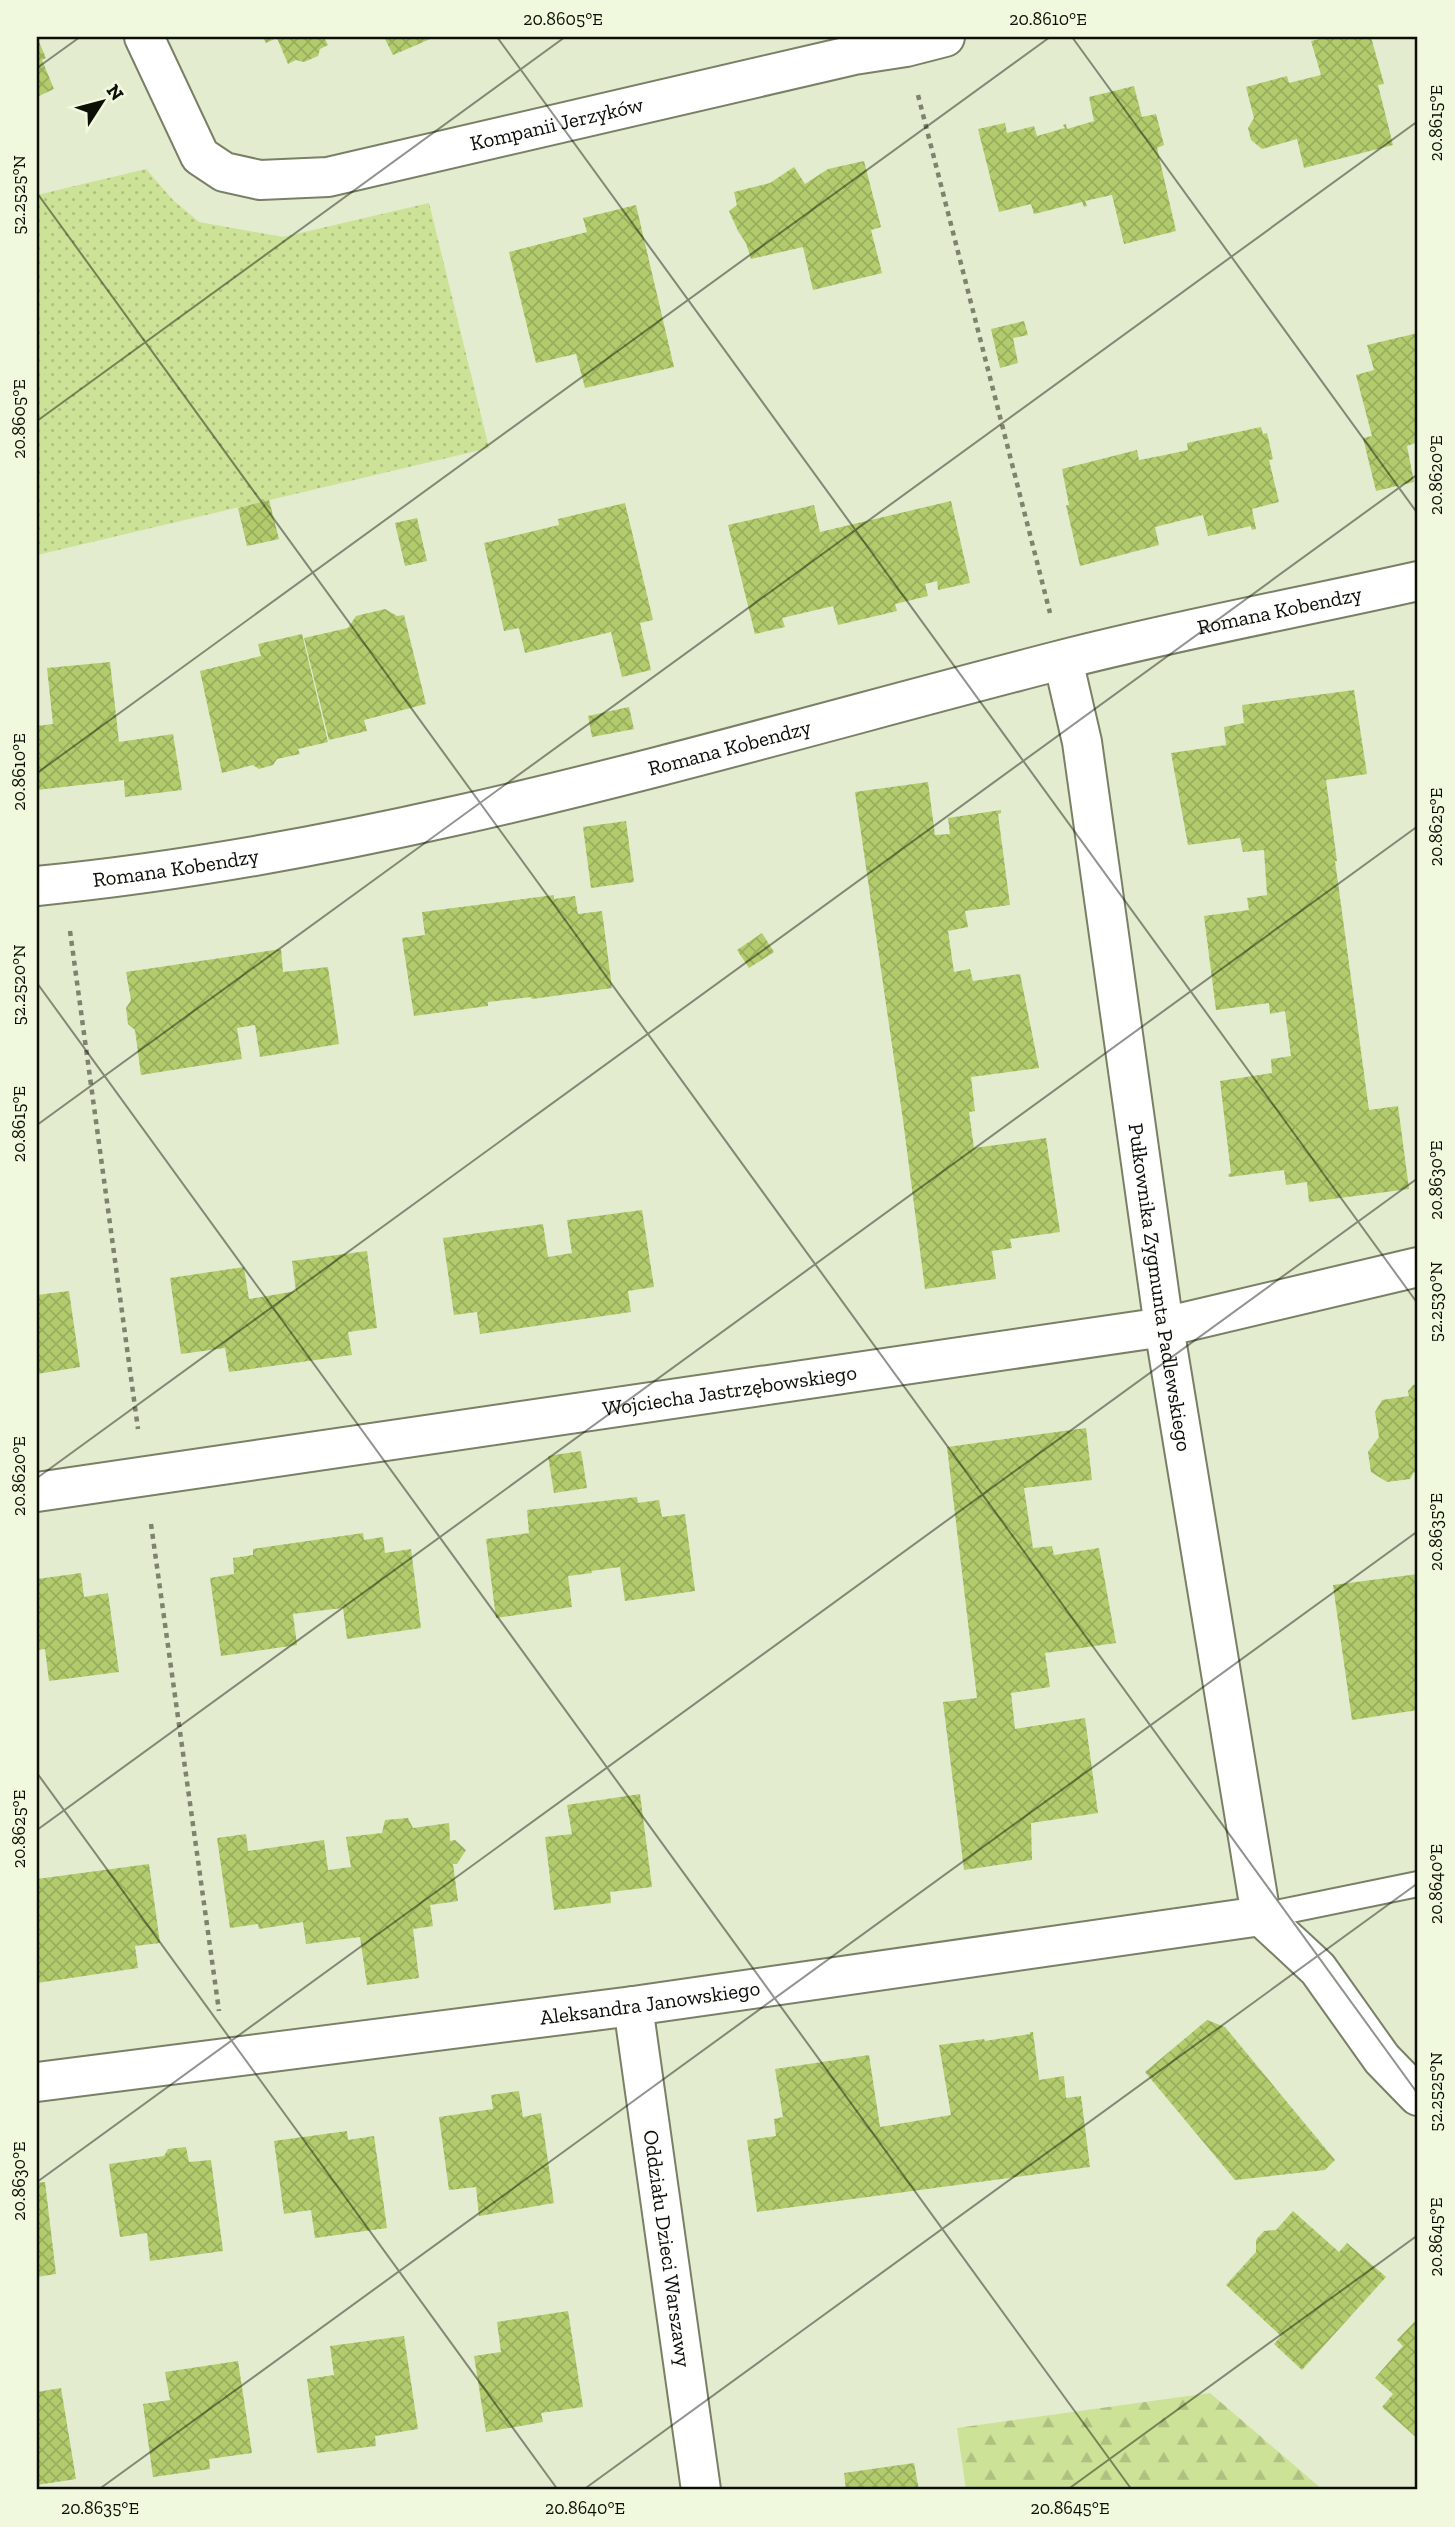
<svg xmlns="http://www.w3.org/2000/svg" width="1455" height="2527" font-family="'Zilla Slab',serif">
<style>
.grass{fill:url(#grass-dots)}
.forest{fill:url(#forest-firs)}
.building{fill:url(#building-cross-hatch)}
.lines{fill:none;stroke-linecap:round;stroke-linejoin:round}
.lane-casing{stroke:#788066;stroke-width:28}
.street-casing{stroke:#788066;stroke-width:42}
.path{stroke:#7d836f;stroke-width:4.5;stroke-dasharray:5 5;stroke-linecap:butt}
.lane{stroke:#fff;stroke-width:24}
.street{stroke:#fff;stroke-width:38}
.ticks{fill:none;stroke:#0c0f06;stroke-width:2;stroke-opacity:0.45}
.labels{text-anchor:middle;stroke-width:5;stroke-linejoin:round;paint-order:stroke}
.street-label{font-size:21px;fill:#0c0f06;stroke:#f0f9dd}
.neatline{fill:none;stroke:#0c0f06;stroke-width:2.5}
.ticks-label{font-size:18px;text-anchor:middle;fill:#0c0f06}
</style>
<defs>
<pattern id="grass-dots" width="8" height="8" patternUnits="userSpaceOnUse" patternTransform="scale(1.75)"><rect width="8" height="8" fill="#cce296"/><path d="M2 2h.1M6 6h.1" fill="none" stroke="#aec180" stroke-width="1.8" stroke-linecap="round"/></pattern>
<pattern id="forest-firs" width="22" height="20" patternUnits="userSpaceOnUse" patternTransform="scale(1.75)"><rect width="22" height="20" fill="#cce296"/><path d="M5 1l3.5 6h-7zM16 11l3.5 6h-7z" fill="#aec180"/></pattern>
<pattern id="building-cross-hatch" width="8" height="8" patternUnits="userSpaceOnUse" patternTransform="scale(1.75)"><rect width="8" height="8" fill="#b2cc6d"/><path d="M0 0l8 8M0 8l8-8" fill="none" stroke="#98ae5d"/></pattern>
</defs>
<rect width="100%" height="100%" fill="#e3eccf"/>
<!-- grass -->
<path class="grass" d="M146 169 173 200 199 222 283 237 429 203 489 448 37 555V195Z"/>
<!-- forest -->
<path class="forest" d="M1210 2393 1323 2490H966L957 2428Z"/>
<!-- building -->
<g class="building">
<path d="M37 37 46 58 42 60 54 89 37 97Z"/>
<path d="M263 37H324L328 45 320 49 318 56 304 62 296 60 288 64 277 38 266 43Z"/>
<path d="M384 37H435L393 55Z"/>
<path d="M1329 37H1371L1384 84 1378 85 1393 145 1304 168 1297 139 1262 149 1251 140 1248 128 1254 118 1246 87 1287 76 1289 83 1321 75 1311 41Z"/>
<path d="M1134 86 1142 117 1156 114 1164 145 1157 148 1176 231 1124 244 1112 195 1085 201 1087 206 1084 207 1082 202 1034 214 1031 204 999 212 978 129 1005 123 1007 133 1034 126 1037 136 1065 128 1063 125 1066 124 1067 129 1094 121 1089 97Z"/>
<path d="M864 161 881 227 871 230 882 273 813 290 803 247 751 259 746 243 738 231 729 211 737 205 734 192 770 183 794 167 805 184 828 169Z"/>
<path d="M636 205 674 367 585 388 576 354 536 363 509 252 587 232 583 218Z"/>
<path d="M1024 321 1028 335 1013 338 1018 363 1000 368 991 329Z"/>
<path d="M1418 333V442L1407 446 1414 482 1376 491 1363 438 1372 436 1356 375 1374 370 1367 345Z"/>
<path d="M1261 427 1263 434 1267 433 1273 459 1269 460 1279 502 1252 509 1256 529 1252 530 1251 526 1208 536 1203 515 1155 527 1159 545 1080 566 1066 505H1069L1062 469 1137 450 1139 460 1165 455 1188 450 1187 443Z"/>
<path d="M269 500 279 539 247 546 238 508Z"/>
<path d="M951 501 970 583 938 590 937 581 925 584 928 596 895 604 897 611 838 625 833 606 782 618 785 627 755 634 728 525 814 505 820 532Z"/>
<path d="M625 503 653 620 640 623 651 670 622 677 611 632 525 653 519 628 504 631 484 543 559 525 558 519Z"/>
<path d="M417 518 427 561 405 566 395 523Z"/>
<path d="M385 609 397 616 404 615 426 704 364 720 367 731 329 740 304 638 348 628 356 616Z"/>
<path d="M302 634 328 742 298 749 300 754 277 759 273 765 259 769 253 765 222 773 200 671 261 656 258 644Z"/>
<path d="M110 662 119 742 173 734 182 790 125 797 124 780 37 790V726L53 724 47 668Z"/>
<path d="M1354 690 1367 774 1326 780 1337 861H1335L1369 1110 1398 1106 1409 1189 1309 1202 1307 1182 1286 1185 1284 1170 1229 1177 1228 1175 1231 1173 1220 1081 1272 1073 1271 1059 1291 1056 1285 1011 1270 1014 1269 1003 1216 1010 1204 916 1249 910 1247 898 1267 895 1264 850 1243 852 1240 838 1188 845 1171 753 1226 745 1224 727 1244 723 1242 705Z"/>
<path d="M629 707 634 729 592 737 588 716Z"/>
<path d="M928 782 935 835 950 834 948 818 1001 810V813L998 814 1010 905 965 911 968 927 948 931 954 972 970 969 973 981 1020 974 1039 1068 971 1077 975 1111 969 1112 974 1148 1046 1138 1060 1232 1010 1239 1012 1248 992 1251 996 1279 925 1289 903 1120 855 792Z"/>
<path d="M626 821 634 882 591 888 583 827Z"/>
<path d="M554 895V899L575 896 578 914 602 911 612 988 532 999 531 997 488 1002V1006L414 1016 402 938 425 935 422 912Z"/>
<path d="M762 933 774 952 749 968 737 950Z"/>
<path d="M281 949 283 972 328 967 339 1044 260 1057 255 1025 237 1028 242 1059 141 1075 135 1030 128 1024 126 1008 131 1000 126 972Z"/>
<path d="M642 1210 654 1287 628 1291 631 1312 480 1334 477 1312 454 1315 443 1238 543 1224 548 1257 572 1253 567 1220Z"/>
<path d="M367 1251 377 1328 348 1332 352 1355 229 1372 225 1348 181 1354 170 1278 244 1267 249 1299 296 1291 292 1261Z"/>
<path d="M69 1291 80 1367 37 1374V1295Z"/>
<path d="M1418 1384V1475L1414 1472 1410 1479 1387 1482 1371 1472 1368 1452 1379 1437 1375 1412 1382 1400 1409 1396 1408 1391 1413 1385Z"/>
<path d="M1086 1428 1092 1480 1024 1488 1033 1548 1052 1546 1054 1555 1099 1548 1116 1643 1045 1653 1050 1687 1011 1693 1015 1729 1085 1718 1098 1813 1031 1823 1032 1860 964 1870 943 1702 977 1698 947 1447Z"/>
<path d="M581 1451 587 1488 554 1493 548 1456Z"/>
<path d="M637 1497 638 1503 659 1500 662 1517 685 1514 695 1591 625 1601 620 1567 591 1571 592 1573 568 1576 572 1607 496 1618 486 1539 529 1533 527 1510Z"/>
<path d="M363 1533 364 1540 383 1537 385 1553 411 1549 421 1628 347 1639 343 1608 317 1611 293 1614 297 1645 221 1656 210 1578 234 1574 233 1558 253 1555V1549Z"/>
<path d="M81 1573 84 1597 108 1593 119 1672 49 1681 45 1649 37 1650V1579Z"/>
<path d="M1418 1574V1710L1352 1720 1333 1585Z"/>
<path d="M640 1794 652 1887 610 1892 611 1903 554 1910 545 1837 572 1834 567 1805Z"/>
<path d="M408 1818 413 1828 449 1823 450 1841 455 1840 466 1850 457 1864H453L458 1901 430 1905 433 1926 413 1929 419 1978 367 1985 360 1937 306 1944 303 1922 259 1929 258 1924 230 1928 217 1838 246 1834 248 1851 324 1840 328 1870 351 1867 346 1837 382 1833 385 1820Z"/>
<path d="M149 1864 160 1943 135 1946 138 1968 37 1983V1879Z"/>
<path d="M1207 2020 1225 2027 1335 2160 1325 2170 1235 2180 1145 2072Z"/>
<path d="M1030 2032H1033L1039 2080 1064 2076 1066 2098 1081 2096 1090 2167 757 2212 747 2140 776 2136 774 2119 783 2117 775 2069 869 2055 880 2127 951 2115 939 2045 984 2039 985 2041 1030 2034Z"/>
<path d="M519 2091 523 2117 541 2113 554 2203 479 2216 476 2187 449 2190 439 2117 493 2109 491 2095Z"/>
<path d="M347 2131 348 2140 374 2136 387 2228 315 2238 311 2210 284 2214 274 2141Z"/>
<path d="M186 2147 189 2162 211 2160 223 2251 150 2261 147 2233 120 2237 109 2164 164 2156 168 2149Z"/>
<path d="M45 2182 56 2274 37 2277V2183Z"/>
<path d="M1293 2211 1339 2252 1347 2243 1386 2277 1302 2370 1274 2344 1281 2336 1226 2285 1256 2252V2240L1264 2231 1276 2230Z"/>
<path d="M568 2311 583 2407 541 2413 543 2422 486 2432 474 2356 501 2352 497 2322Z"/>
<path d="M1418 2318V2439L1382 2407 1393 2394 1375 2378 1403 2346 1397 2340Z"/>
<path d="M404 2336 418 2429 375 2436 376 2446 317 2453 307 2379 334 2375 330 2346Z"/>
<path d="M238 2361 252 2453 209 2459 210 2469 153 2477 143 2404 170 2400 165 2372Z"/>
<path d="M61 2388 76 2479 37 2485V2392Z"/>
<path d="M914 2463 919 2490H846L844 2473Z"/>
</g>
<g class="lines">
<!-- lane casing -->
<g class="lane-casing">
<path id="lane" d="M1261 1916 1418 1884"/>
</g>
<!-- street casing -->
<g class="street-casing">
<g id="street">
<path id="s1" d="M144 37 200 156 224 172 260 180 328 177 854 55 906 47 945 37"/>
<path id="s2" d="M1063 660 1082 742 1164 1327 1261 1916"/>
<path id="s3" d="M37 886C385 852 720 748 1057 661 1176 630 1298 608 1418 581"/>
<path id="s4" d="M37 1492 1164 1327 1418 1267"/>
<path d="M1261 1916 1318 1969 1382 2059 1418 2096"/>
<path id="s5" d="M633 2006 701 2490"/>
<path id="s6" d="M37 2082 633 2006 1261 1916"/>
</g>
</g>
<!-- path -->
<g class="path">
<path d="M918 95 1050 613"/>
<path d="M70 931 138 1429"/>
<path d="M151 1524 219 2011"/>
</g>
<!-- lane -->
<use href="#lane" class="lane"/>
<!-- street -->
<use href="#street" class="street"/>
</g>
<!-- ticks -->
<path class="ticks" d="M497 37 1418 1304M1072 37 1418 514M37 68 80 37M37 193 1418 2094M37 421 565 37M37 773 1050 37M37 983 1132 2490M37 1125 1418 121M37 1478 1418 474M37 1773 558 2490M37 1830 1418 826M37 2182 1418 1178M98 2490 1418 1531M583 2490 1418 1883M1067 2490 1418 2235"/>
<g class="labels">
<!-- street labels -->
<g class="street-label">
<text dy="7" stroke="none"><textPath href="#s1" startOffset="500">Kompanii Jerzyków</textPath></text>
<text dy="7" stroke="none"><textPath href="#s3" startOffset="1274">Romana Kobendzy</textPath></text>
<text dy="7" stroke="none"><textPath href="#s3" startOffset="707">Romana Kobendzy</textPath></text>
<text dy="7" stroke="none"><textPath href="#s3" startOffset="140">Romana Kobendzy</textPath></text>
<text dy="7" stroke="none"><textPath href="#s2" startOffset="635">Pułkownika Zygmunta Padlewskiego</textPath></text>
<text dy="7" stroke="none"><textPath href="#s4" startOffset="700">Wojciecha Jastrzębowskiego</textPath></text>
<text dy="7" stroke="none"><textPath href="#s6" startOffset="618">Aleksandra Janowskiego</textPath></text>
<text dy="7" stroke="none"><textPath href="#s5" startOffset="245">Oddziału Dzieci Warszawy</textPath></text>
</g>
</g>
<!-- border -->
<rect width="1455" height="2527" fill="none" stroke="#f0f9dd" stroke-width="77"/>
<!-- north arrow -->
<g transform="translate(102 102) rotate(54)" stroke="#f0f9dd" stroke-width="5" paint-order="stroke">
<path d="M0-5L12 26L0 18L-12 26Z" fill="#0c0f06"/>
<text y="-10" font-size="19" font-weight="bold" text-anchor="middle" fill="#0c0f06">N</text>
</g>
<rect x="38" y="38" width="1378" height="2450" class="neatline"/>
<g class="ticks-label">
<text x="563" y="25">20.8605°E</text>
<text x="1048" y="25">20.8610°E</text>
<text transform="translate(1436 123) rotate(-90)" y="6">20.8615°E</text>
<text transform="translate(19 195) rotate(-90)" y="6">52.2525°N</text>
<text transform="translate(19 419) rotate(-90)" y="6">20.8605°E</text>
<text transform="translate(1436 475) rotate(-90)" y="6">20.8620°E</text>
<text transform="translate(19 772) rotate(-90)" y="6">20.8610°E</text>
<text transform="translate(1436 827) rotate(-90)" y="6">20.8625°E</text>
<text transform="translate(19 985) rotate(-90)" y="6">52.2520°N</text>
<text transform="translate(19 1124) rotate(-90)" y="6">20.8615°E</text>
<text transform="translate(1436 1180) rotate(-90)" y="6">20.8630°E</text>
<text transform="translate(1436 1302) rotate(-90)" y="6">52.2530°N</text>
<text transform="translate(19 1476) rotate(-90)" y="6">20.8620°E</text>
<text transform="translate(1436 1532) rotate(-90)" y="6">20.8635°E</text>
<text transform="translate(19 1829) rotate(-90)" y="6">20.8625°E</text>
<text transform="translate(1436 1884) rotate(-90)" y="6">20.8640°E</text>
<text transform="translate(1436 2092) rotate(-90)" y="6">52.2525°N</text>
<text transform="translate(19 2181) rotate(-90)" y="6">20.8630°E</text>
<text transform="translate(1436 2237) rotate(-90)" y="6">20.8645°E</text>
<text x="100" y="2514">20.8635°E</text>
<text x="585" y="2514">20.8640°E</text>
<text x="1070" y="2514">20.8645°E</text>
</g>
</svg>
